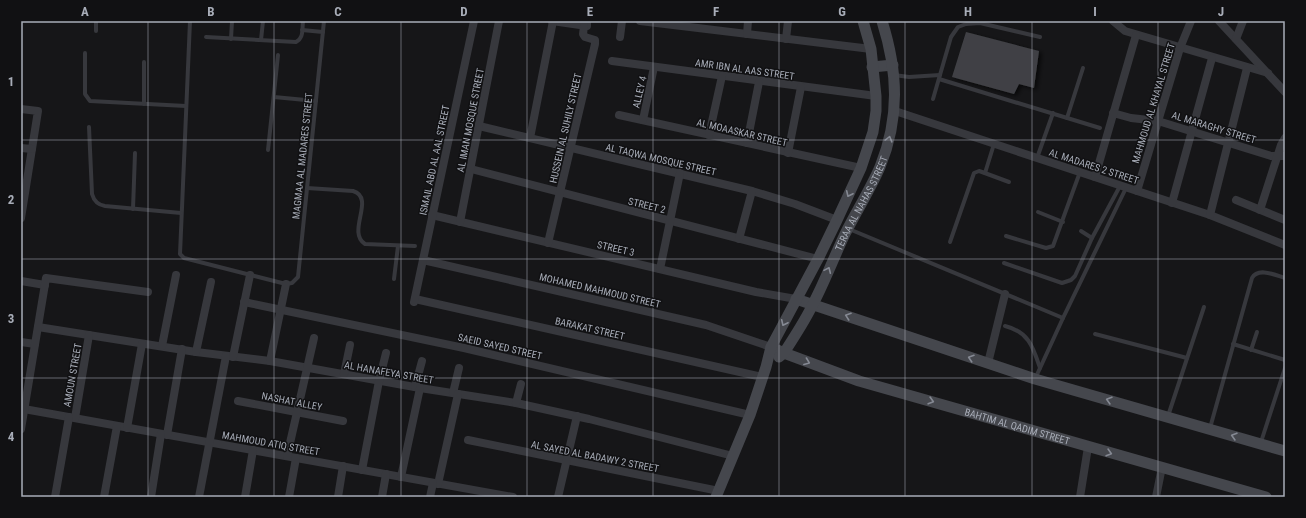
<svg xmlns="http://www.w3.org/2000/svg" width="1306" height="518" font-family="'Roboto Condensed',sans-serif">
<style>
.building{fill:#404145;filter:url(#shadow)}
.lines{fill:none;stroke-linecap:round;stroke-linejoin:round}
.lane{stroke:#37383d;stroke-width:4}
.street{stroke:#37383d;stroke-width:8}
.secondary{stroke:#45474d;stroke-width:11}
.oneway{stroke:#858993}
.grid{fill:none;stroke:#a8adb8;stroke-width:1;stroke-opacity:0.55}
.labels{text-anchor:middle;stroke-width:3;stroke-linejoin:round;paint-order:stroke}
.street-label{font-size:10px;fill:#a8adb8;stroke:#111113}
.neatline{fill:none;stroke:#a8adb8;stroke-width:1.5}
.grid-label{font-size:13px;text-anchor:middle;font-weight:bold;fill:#a8adb8}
</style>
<defs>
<filter id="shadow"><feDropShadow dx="3" dy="2" stdDeviation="2" flood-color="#0009"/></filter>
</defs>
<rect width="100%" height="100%" fill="#161618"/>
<!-- building -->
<path class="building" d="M966 32 1039 51 1034 88 1019 84 1014 94 952 77Z"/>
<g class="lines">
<!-- lane -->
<g class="lane">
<path d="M190 21 180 254 184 258 286 284 292 283 298 277 324 21"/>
<path d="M302 30 323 32"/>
<path d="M96 31V21"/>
<path d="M206 37 296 42C304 38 302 29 303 21"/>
<path d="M231 39 232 21"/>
<path d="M261 40 263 21"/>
<path d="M85 53V94L90 101 186 106"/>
<path d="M894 75 909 77 940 75"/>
<path d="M939 79 1100 128"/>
<path d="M274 97 316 101"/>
<path d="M933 99 951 37 958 27 966 24 980 23 1040 37"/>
<path d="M144 104V62"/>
<path d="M1067 118 1083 68"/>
<path d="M89 127 92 194C94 201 98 205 105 206L181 213"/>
<path d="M268 150 278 55"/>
<path d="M1037 158 1053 113"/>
<path d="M985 173 994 144"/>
<path d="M307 188 353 191C376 198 346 232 365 244L415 246"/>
<path d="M133 209 135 153"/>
<path d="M1038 212 1063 222"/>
<path d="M849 229 1063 318"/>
<path d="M1081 231 1092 238"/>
<path d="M1006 236 1046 248 1053 246 1080 172"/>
<path d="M950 242 974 173 979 171 982 172 1009 182"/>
<path d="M1004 263 1062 283 1071 280 1075 276 1092 238 1120 186"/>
<path d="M394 279 398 246"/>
<path d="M1005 326C1029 332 1033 347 1040 368"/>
<path d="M1095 334 1187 358"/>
<path d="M1233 344 1285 360"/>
<path d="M1251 350 1257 332"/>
<path d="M1035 379 1063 318 1126 188"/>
<path d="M1168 416 1204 307"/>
<path d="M1210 428 1252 278C1258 267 1275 275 1285 278"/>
<path d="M1261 442 1285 368"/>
</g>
<!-- street -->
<g class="street">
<path d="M552 21 587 26V21"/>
<path d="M640 21 871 49"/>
<path d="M1113 21 1125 31 1268 73"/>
<path d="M1219 21 1285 92"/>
<path d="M747 34 748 21"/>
<path d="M620 37 622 21"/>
<path d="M786 39 788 21"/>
<path d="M1236 39 1243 21"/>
<path d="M612 61 876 96"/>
<path d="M21 109 38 111 21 218"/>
<path d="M895 111 1210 215 1285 245"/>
<path d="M1113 113 1131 118 1158 121 1271 156H1285"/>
<path d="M619 115 861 168"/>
<path d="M643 120 654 67"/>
<path d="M479 126 752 191 795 204 837 220"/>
<path d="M709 135 722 76"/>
<path d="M530 138 553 21"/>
<path d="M747 143 759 82"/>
<path d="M21 148 32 149"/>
<path d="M788 153 801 87"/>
<path d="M471 169 818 259"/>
<path d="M1095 177 1136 35"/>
<path d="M1137 191 1180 48 1191 21"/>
<path d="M1236 200 1285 220"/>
<path d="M1172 203 1212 58"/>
<path d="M1260 210 1281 145 1285 138"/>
<path d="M432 215 756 292 796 299"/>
<path d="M1210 215 1247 68"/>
<path d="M460 222 499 21"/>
<path d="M739 239 752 191"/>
<path d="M548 243 595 44V40L585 37 583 34 584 26"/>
<path d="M423 260 706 325 771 347"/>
<path d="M660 269 680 173"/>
<path d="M21 281 45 285"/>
<path d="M415 299 762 377"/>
<path d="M244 302 464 348 750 415"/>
<path d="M414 302 474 21"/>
<path d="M38 327 196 352 270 361 420 388 516 403 589 419 733 456"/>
<path d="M21 342 35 344"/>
<path d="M162 346 176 275"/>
<path d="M196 352 211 282"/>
<path d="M233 357 250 275"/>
<path d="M270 361 286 284"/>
<path d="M988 363 1005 294"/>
<path d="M344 374 350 345"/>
<path d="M415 387 422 361"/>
<path d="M453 393 459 368"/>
<path d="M238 401 343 421"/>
<path d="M516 403 521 384"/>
<path d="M24 409 513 497"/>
<path d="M75 418 89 335"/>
<path d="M127 428 142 344"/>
<path d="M21 429 46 278 148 292"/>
<path d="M167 435 182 349"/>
<path d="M468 440 719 491"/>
<path d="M287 456 314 338"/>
<path d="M362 470 379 381 386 353"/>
<path d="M401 477 420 388"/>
<path d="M438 484 458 394"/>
<path d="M55 497 69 417"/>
<path d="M104 497 117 426"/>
<path d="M151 497 161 434"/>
<path d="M199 497 226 356"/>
<path d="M245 497 253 450"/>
<path d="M289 497 296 458"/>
<path d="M338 497 343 466"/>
<path d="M382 497 386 474"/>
<path d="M430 497 433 483"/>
<path d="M558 497 577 416"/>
<path d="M1080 497 1088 447"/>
<path d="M1156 497 1162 467"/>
</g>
<!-- secondary -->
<g class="secondary">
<path d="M872 67 893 65"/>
<path d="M796 299 1035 379 1285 451"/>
<path id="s1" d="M771 347 784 353 859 381 1266 497"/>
<path id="s2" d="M779 357 784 353C794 337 805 321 813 304 825 281 834 257 845 234 856 212 870 190 880 167 900 117 898 72 882 21"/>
<path d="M716 497 750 415 766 367 771 347 818 259 837 220 861 168 873 132 876 111V96L871 49 863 21"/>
</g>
</g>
<!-- one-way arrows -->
<defs><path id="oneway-chevron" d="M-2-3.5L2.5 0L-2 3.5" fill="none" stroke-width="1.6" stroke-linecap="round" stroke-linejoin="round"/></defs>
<g class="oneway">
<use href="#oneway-chevron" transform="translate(889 139) rotate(-75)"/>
<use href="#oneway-chevron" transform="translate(849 194) rotate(115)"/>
<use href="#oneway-chevron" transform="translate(828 270) rotate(-66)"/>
<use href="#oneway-chevron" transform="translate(848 316) rotate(-161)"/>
<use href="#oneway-chevron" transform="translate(784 323) rotate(115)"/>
<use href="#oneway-chevron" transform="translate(971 358) rotate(-162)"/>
<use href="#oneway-chevron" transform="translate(807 362) rotate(21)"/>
<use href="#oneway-chevron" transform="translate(1109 400) rotate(-164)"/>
<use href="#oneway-chevron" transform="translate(931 401) rotate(16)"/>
<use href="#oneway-chevron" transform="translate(1234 436) rotate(-164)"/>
<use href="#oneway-chevron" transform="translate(1109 453) rotate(16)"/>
</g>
<!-- grid -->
<path class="grid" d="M148 21V497M274 21V497M401 21V497M527 21V497M653 21V497M779 21V497M905 21V497M1032 21V497M1158 21V497M21 140H1285M21 259H1285M21 378H1285"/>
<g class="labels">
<!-- street labels -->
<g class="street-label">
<text transform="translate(745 69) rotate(8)" y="4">AMR IBN AL AAS STREET</text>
<text transform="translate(639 92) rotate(-77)" y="4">ALLEY 4</text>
<text transform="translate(1153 103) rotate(-73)" y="4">MAHMOUD AL KHAYAL STREET</text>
<text transform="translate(470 120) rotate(-79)" y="4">AL IMAN MOSQUE STREET</text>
<text transform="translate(1214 127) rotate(17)" y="4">AL MARAGHY STREET</text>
<text transform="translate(565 128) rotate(-77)" y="4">HUSSEIN AL SUHILY STREET</text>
<text transform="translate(742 132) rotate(13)" y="4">AL MOAASKAR STREET</text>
<text transform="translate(302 156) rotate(-84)" y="4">MAGMAA AL MADARES STREET</text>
<text transform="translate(661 159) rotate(13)" y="4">AL TAQWA MOSQUE STREET</text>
<text transform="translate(434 160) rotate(-78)" y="4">ISMAIL ABD AL AAL STREET</text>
<text transform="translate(1094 166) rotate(18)" y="4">AL MADARES 2 STREET</text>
<text dy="4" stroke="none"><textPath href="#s2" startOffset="175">TERAA AL NAHAS STREET</textPath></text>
<text transform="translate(647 205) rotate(14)" y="4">STREET 2</text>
<text transform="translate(616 248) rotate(13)" y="4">STREET 3</text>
<text transform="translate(600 290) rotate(13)" y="4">MOHAMED MAHMOUD STREET</text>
<text transform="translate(590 328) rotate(13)" y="4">BARAKAT STREET</text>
<text transform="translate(500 346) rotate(13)" y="4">SAEID SAYED STREET</text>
<text transform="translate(389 372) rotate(10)" y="4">AL HANAFEYA STREET</text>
<text transform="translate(72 375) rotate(-80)" y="4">AMOUN STREET</text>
<text transform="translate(292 401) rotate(11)" y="4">NASHAT ALLEY</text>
<text dy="4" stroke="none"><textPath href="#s1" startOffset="259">BAHTIM AL QADIM STREET</textPath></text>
<text transform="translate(271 443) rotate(10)" y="4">MAHMOUD ATIQ STREET</text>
<text transform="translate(595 456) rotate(11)" y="4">AL SAYED AL BADAWY 2 STREET</text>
</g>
</g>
<!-- border -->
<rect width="1306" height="518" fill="none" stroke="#111113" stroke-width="44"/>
<rect x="22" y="22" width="1262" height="474" class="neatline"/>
<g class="grid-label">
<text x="85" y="16">A</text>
<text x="211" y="16">B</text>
<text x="338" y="16">C</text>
<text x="464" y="16">D</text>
<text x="590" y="16">E</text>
<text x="716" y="16">F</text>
<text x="842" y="16">G</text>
<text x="968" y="16">H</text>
<text x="1095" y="16">I</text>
<text x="1221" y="16">J</text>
<text x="11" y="86">1</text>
<text x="11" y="204">2</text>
<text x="11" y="323">3</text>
<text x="11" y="441">4</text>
</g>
</svg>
